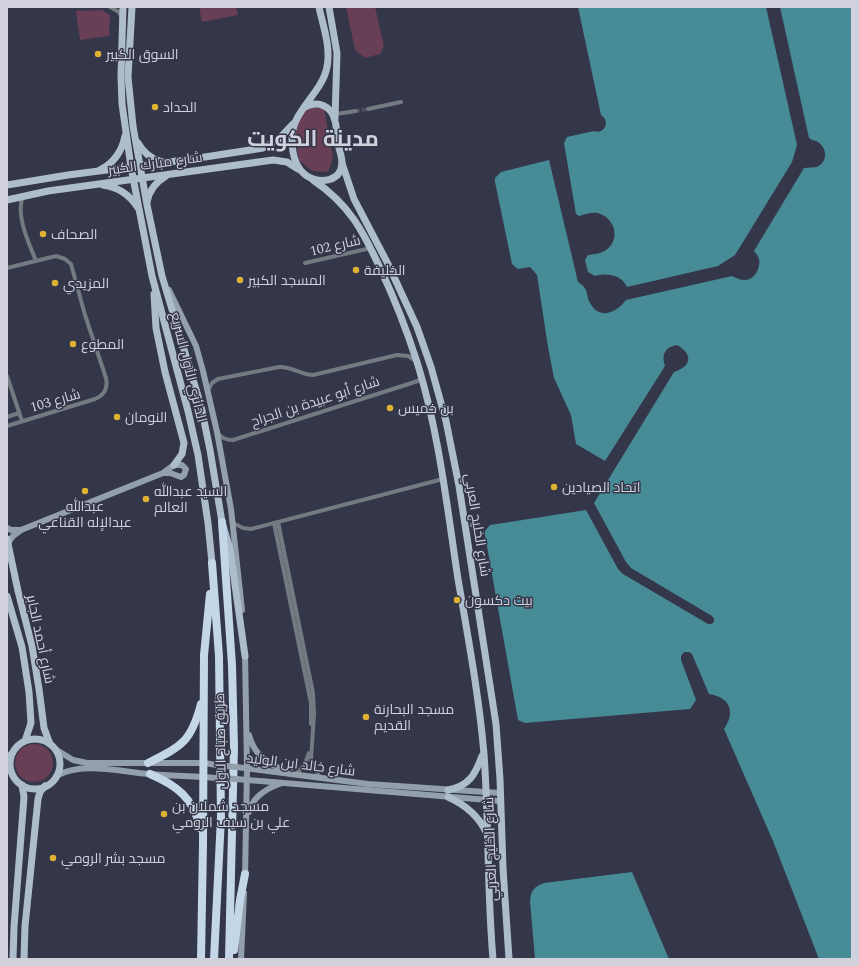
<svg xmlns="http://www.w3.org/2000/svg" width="859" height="966" font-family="Spectral,Cairo,serif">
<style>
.green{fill:#683f55}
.water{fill:#478b97}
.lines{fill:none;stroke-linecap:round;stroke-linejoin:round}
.street-tunnel{stroke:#4b4d5f;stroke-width:4;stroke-dasharray:4 2;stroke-linecap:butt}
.street{stroke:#737b82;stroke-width:4}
.secondary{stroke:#93a0ac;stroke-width:6}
.primary{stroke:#adbdcc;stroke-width:7}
.highway{stroke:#c3d7e9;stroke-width:8}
.secondary-bridge{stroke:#93a0ac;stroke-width:6}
.poi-dot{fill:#ddb233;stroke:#343649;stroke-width:1.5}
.labels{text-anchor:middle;stroke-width:3;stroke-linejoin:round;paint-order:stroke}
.poi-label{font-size:14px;fill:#d0d1dd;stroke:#343649;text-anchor:start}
.street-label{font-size:14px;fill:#d0d1dd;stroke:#343649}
.town-label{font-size:22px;font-weight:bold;fill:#d0d1dd;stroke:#343649}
</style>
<rect width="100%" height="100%" fill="#343649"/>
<!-- green -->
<g class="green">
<path d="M199 7H236L238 15 202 22Z"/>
<path d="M346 7H375L384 46 380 54 365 58 355 50Z"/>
<path d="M102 10 110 15 109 36 80 40 76 11Z"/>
<path d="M305 107 324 108 333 158 328 172 312 171 299 160 296 142 295 123Z"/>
<circle cx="34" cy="763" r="19"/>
</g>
<!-- water -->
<g class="water">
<path d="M578 7H766L797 145 792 162 735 255 718 266 627 287C621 274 606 273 595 276L588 272 585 260 588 255C594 254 601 254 606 250 621 239 615 218 598 213 591 212 586 214 579 216L576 214 564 143 567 137 594 131C604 135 611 121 601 115Z"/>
<path d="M780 7H852V959H828L825 958 819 959 773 841 724 729C736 712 730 697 709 694L692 654 689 652H684L681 656V660L696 700 690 709 525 723 518 720 485 535V531L490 525 586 510 618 569 623 574 708 624H711L714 622V619L712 616 631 568 626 562 594 503 674 372C692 366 693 354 677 345 665 347 661 355 665 366L605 461 576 444 571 415 554 378 548 347 537 275 530 267 518 269 512 264 495 182V178L501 172 549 160 578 282C590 290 585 293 590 303 600 321 617 312 626 300L732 276C736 278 740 280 744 280 754 281 761 268 759 259 758 256 756 253 754 251L804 168 817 167C820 165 823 163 824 160 828 151 821 141 812 140L809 138Z"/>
<path d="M632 872 669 959H535L530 901C531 890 534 887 544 883Z"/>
</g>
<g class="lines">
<!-- street-tunnel -->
<path class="street-tunnel" d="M356 111 368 109"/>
<!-- street -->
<g class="street">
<path d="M110 7 119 12 121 16"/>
<path d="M368 109 401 102"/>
<path d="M336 114 356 111"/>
<path d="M23 196C15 215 29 243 36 261"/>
<path d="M305 263 371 248"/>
<path d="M7 268 56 256 65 259 71 264 85 315 106 378C108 388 105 395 95 399L7 426"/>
<path d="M7 376 22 421"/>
<path d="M208 390 212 383 218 379 279 367C291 366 301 375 313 375L397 355 408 356 416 361"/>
<path d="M7 417 19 413"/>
<path d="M219 434C222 439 227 440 233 440L418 381 421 377"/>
<path d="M278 522 313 693 314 714 311 760 315 769 321 779"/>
<path d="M233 523 243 528 251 529 443 479"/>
<path d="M274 523 311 703V724"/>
<path d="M295 775 304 766 309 753"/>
</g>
<!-- secondary -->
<g class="secondary">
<path d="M169 290 196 346 203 371 217 432 231 509 242 610"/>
<path d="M7 528 11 530H21L163 473 174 465H182L186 469 184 475 181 477 170 473H163"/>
<path d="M8 543 13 536 21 530"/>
<path d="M249 735C255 757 267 762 286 772"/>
<path d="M55 749 73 760 87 763H204L217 765"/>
<path d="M7 756 13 753"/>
<path d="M236 767 368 784 500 793"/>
<path d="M7 769 11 771"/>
<path d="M56 776C82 761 121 772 150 774 172 776 194 776 216 778"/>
<path d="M236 779 500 801"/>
<path d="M249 812C253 796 267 788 282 783"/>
<path d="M245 878 247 769 245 653"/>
<path d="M241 959 244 893"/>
</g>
<!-- primary -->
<g class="primary">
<path d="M123 7 121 76 122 104 131 167 152 276 188 411 198 455 208 523 212 563"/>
<path d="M132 7 128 77 133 126 147 205 162 276 201 406 210 450 222 522 230 549 245 656"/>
<path d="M329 7 337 53 335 118"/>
<path d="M305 107C318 100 332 106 335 121 337 127 336 133 337 139 338 147 342 155 342 163 341 182 320 184 307 176 295 168 292 153 292 139 291 111 322 94 327 67 331 47 323 26 319 7"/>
<path d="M138 143C143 152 151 159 162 162"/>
<path d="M342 163 354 199 388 264 417 327 431 367 446 421 459 486 496 724 500 779 503 868 509 959"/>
<path d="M100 170C114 163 122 151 125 136"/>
<path d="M313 180C350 205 363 231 381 270 395 300 407 331 417 362 439 432 447 507 458 579 468 637 479 696 484 754 489 822 487 891 493 959"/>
<path d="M7 185 68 175 192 159 263 148 279 139 293 124"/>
<path d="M103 185C118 187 130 195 138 208"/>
<path d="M7 200 48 191 273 160 287 162 298 169"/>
<path d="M147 202C149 191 156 182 166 176"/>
<path d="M154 294 156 328 165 372 184 443 182 454 174 465"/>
<path d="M7 539 18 591 32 646 39 689 44 728 50 744"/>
<path d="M7 596 22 647 29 692 31 723 25 741"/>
<circle cx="35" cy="764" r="25"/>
<path d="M448 790C469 786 475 775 482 756"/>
<path d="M448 797C466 805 479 816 487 834"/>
<path d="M13 959 14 927 24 797 22 785"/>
<path d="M24 959 25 926 38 799 40 792 45 786"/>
</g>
<!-- highway -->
<g class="highway">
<path d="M222 522 232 665 234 747 229 959"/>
<path d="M212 563 219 656 221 817 214 959"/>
<path d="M148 763C182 746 191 742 201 704"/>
<path d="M150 774C176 785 194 798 200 828"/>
<path d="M234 950 240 900 245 874"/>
<path d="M201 959 203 844 204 655 210 594"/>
</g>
<!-- secondary-bridge -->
<g class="secondary-bridge">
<path d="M217 765 236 767"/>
<path d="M216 778 236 779"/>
</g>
</g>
<!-- markers -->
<g class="poi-dot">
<circle cx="98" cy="54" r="4"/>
<circle cx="155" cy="107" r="4"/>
<circle cx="43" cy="234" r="4"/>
<circle cx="356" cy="270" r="4"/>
<circle cx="240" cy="280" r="4"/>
<circle cx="55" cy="283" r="4"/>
<circle cx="73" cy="344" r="4"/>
<circle cx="390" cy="408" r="4"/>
<circle cx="117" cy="417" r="4"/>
<circle cx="554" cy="487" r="4"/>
<circle cx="85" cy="491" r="4"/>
<circle cx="146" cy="499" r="4"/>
<circle cx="457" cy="600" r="4"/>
<circle cx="366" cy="717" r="4"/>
<circle cx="164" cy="814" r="4"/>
<circle cx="53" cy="858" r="4"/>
</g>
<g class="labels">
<!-- poi labels -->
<g class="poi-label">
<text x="106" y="59">السوق الكبير</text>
<text x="163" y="112">الحداد</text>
<text x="51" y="239">الصحاف</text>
<text x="364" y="275">الخليفة</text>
<text x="248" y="285">المسجد الكبير</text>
<text x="63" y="288">المزيدي</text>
<text x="81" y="349">المطوع</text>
<text x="398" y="413">بن خميس</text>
<text x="125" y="422">النومان</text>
<text x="562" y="492">اتحاد الصيادين</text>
<text x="154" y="496">السيد عبدالله<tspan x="154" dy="16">العالم</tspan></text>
<text x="85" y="511" text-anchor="middle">عبدالله<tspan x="85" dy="16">عبدالإله القناعي</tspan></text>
<text x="465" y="605">بيت دكسون</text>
<text x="374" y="714">مسجد البحارنة<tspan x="374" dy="16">القديم</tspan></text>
<text x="172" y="811">مسجد شملان بن<tspan x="172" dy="16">علي بن سيف الرومي</tspan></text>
<text x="61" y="863">مسجد بشر الرومي</text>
</g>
<!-- street labels -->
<g class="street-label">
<text transform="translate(155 163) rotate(-8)" y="5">شارع مبارك الكبير</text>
<text transform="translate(335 245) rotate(-13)" y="5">شارع 102</text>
<text transform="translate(189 367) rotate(76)" y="5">الدائري الأول السريع</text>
<text transform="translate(55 400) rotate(-16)" y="5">شارع 103</text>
<text transform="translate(315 401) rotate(-18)" y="5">شارع أبو عبيدة بن الجراح</text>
<text transform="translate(478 525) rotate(81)" y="5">شارع الخليج العربي</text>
<text transform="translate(41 639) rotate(78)" y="5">شارع أحمد الجابر</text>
<text transform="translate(220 741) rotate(-91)" y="5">طريق صباح الاول</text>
<text transform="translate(301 764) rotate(7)" y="5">شارع خالد ابن الوليد</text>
<text transform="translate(490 849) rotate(-92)" y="5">شارع الخليج العربي</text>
</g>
<!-- town labels -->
<g class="town-label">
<text x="313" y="146">مدينة الكويت</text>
</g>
</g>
<!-- border -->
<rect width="859" height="966" fill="none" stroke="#d0d1dd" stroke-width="16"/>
</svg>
